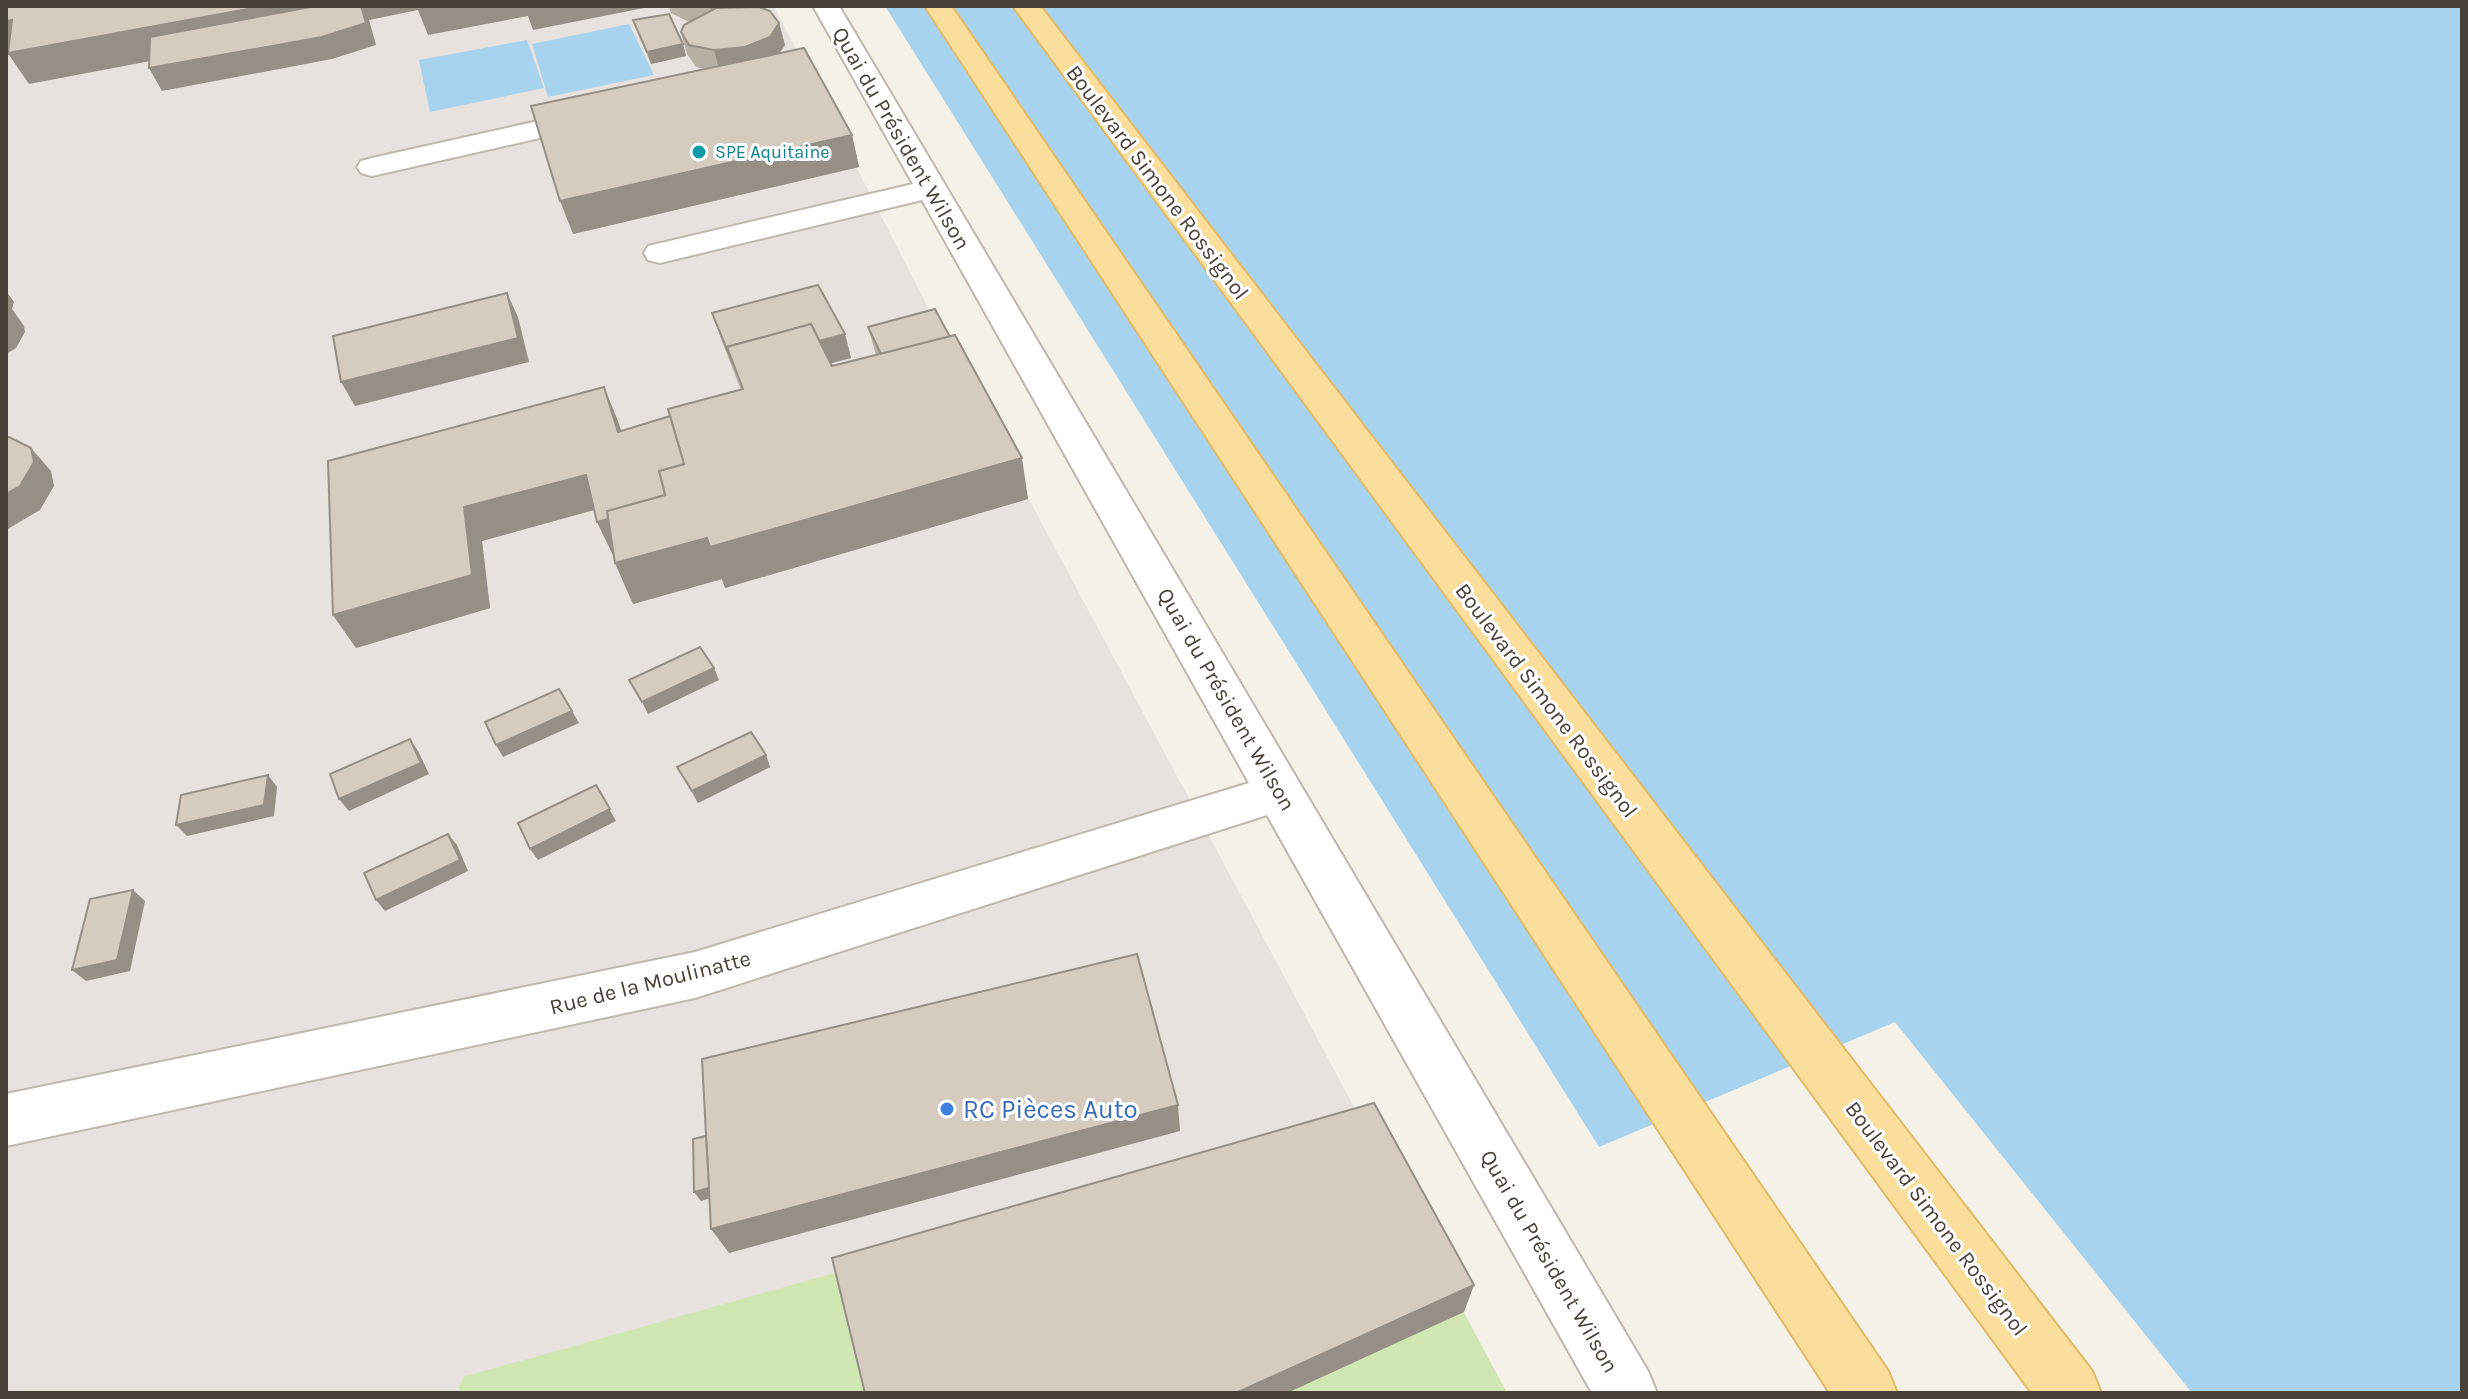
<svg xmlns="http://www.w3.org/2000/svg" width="2468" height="1399" font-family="Karla,sans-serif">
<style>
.industrial{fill:#e7e2de}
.green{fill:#d0e7b3}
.water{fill:#a8d3ef}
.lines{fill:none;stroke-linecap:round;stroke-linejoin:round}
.minor-casing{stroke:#bfb8ac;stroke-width:4}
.major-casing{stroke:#e1bb6a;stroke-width:4}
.minor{fill:#fff;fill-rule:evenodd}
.major{fill:#fbde9b;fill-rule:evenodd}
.wall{fill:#b7afa4}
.shaded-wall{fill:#958f86}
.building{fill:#d5ccbf;stroke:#958f86;stroke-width:2}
.culture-dot{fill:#0f9aa8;stroke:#fff;stroke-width:3}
.shop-dot{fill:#3f7fe0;stroke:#fff;stroke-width:3}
.labels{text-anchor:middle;stroke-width:6;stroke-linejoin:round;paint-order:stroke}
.far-culture-label{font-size:18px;fill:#0d838f;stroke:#fff;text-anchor:start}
.street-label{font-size:22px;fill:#484138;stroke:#fff}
.near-shop-label{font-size:26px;fill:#366cbe;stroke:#fff;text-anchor:start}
</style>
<rect width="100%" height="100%" fill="#f4f1e9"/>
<!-- industrial -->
<path class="industrial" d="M6 6H774L963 376 1507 1393H6Z"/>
<!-- green -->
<path class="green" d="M1363 1125 1507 1393H458L463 1377Z"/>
<!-- water -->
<g class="water">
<path d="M885 6H2462V1393H2192L1895 1022 1599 1147Z"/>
<path d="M629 24 654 75 548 97 532 44Z"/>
<path d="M527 40 544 88 430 112 419 60Z"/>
</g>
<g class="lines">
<!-- minor casing -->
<g class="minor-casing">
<g id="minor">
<path d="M813 6H839L1648 1371 1657 1393H1592L1267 815 695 998 6 1146V1094L695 952 1249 783 922 200 660 263 648 260 644 253 648 246 913 184Z"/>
<path d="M596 108 606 111 611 117 606 123 372 176 361 173 357 167 361 161 372 158Z"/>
</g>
</g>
<!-- major casing -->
<g class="major-casing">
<g id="major">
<path d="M925 6H951L1888 1371 1897 1393H1830Z"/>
<path d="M1013 6H1040L2092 1371 2101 1393H2032Z"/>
</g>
</g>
<!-- minor -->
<use href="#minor" class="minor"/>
<!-- major -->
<use href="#major" class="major"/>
</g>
<!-- wall -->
<g class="wall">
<path d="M669 6H756L755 8 779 23 785 45 779 54 852 135 859 167 573 234 705 69 696 67 687 54 681 32 691 21H687L671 13Z"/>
<path d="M633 20 683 44 686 56 651 64Z"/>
<path d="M712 313 845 334 851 358 830 363 832 366 876 355 868 327 1028 499 725 588 722 579 633 604 615 563 614 555H613L597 522 594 510 482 541 490 608 356 648 333 615 604 387 621 431 670 416 741 390 720 336Z"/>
<path d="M766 755 770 767 698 803 677 767Z"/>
</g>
<!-- shaded-wall -->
<g class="shaded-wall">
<path d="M264 6H654L533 30 528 16 428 35 418 10 369 20 376 45 332 59 162 91 149 68 366 20 29 84 9 55 6 56V21Z"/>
<path d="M710 6H756L753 10 715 23Z"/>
<path d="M779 23 785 45 775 59 720 73 714 50Z"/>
<path d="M683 44 686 56 651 64 647 52Z"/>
<path d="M852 135 859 167 573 234 560 201Z"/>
<path d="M6 291 14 302 12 309 24 326 25 332 16 348 6 354Z"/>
<path d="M507 293 518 317 529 362 355 406 341 382Z"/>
<path d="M845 334 851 358 742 387 733 363Z"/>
<path d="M604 387 618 421 632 465 618 432Z"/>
<path d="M31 448 51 471 54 486 40 510 6 530V494Z"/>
<path d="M683 450 681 536 613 555 597 522Z"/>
<path d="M1022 458 1028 499 725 588 722 579 633 604 615 563 707 538Z"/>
<path d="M586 475 601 508 482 541 490 608 356 648 333 615 464 507Z"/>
<path d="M714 668 719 680 648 714 642 702Z"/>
<path d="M572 711 579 723 503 757 496 745Z"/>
<path d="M410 739 418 751 429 774 349 811 339 799Z"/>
<path d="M766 755 770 767 698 803 692 791Z"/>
<path d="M268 775 277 787 274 816 187 836 176 825Z"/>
<path d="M596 785 616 821 538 860 530 849Z"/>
<path d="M448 834 457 845 468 871 385 911 376 900Z"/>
<path d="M133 890 145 901 130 971 86 981 72 970Z"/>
<path d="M1178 1105 1180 1131 729 1253 711 1229Z"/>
<path d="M718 1185 725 1194 701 1201 694 1192Z"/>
<path d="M1474 1285 1464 1312 1287 1393H1236Z"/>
</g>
<!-- building -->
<g class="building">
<path d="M6 6H264L8 53 12 20 6 21Z"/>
<path d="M316 6H361L366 23 322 37 149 68 150 37Z"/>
<path d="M759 7 770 11 779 23 770 37 745 47 714 50 689 45 681 32 684 25 716 8Z"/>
<path d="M669 14 683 44 647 52 633 20Z"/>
<path d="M804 48 852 135 560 201 531 106Z"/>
<path d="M818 285 845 334 819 341 811 324 727 347 733 364 712 313Z"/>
<path d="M507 293 518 338 341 382 333 336Z"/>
<path d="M935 309 950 337 881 354 868 327Z"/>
<path d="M811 324 832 366 955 335 1022 458 710 547 707 538 615 563 607 511 665 495 659 471 684 464 668 409 743 389 727 347Z"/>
<path d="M604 387 618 432 670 416 684 464 659 471 665 495 607 511 608 519 597 522 586 475 464 507 472 575 333 615 328 461Z"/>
<path d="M6 437H9L31 448 34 462 20 486 6 494Z"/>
<path d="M700 647 714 668 642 702 629 680Z"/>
<path d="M559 689 572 711 496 745 485 722Z"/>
<path d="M751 732 766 755 692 791 677 767Z"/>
<path d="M410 739 421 763 339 799 330 774Z"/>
<path d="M268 775 264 805 176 825 181 795Z"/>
<path d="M596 785 610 809 530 849 518 823Z"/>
<path d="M448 834 460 860 376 900 364 873Z"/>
<path d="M133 890 117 960 72 970 90 899Z"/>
<path d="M1137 954 1178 1105 711 1229 702 1059Z"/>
<path d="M1374 1103 1474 1285 1236 1393H865L832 1258Z"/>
<path d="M706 1136 709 1188 694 1192 693 1139Z"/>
</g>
<!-- markers -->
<circle class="culture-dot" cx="699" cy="152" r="8"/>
<circle class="shop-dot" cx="947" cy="1109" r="8"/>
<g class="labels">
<!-- far-culture labels -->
<g class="far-culture-label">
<text x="715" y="158">SPE Aquitaine</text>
</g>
<!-- street labels -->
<g class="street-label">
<text transform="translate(902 138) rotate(60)" y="8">Quai du Président Wilson</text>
<text transform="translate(1158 182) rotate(53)" y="8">Boulevard Simone Rossignol</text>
<text transform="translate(1227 699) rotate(60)" y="8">Quai du Président Wilson</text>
<text transform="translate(1547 700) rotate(53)" y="8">Boulevard Simone Rossignol</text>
<text transform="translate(650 982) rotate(-14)" y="8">Rue de la Moulinatte</text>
<text transform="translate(1937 1218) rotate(53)" y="8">Boulevard Simone Rossignol</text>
<text transform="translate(1550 1261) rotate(60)" y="8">Quai du Président Wilson</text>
</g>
<!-- near-shop labels -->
<g class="near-shop-label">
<text x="963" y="1118">RC Pièces Auto</text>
</g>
</g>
<!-- border -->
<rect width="2468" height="1399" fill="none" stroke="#484138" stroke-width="16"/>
</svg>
